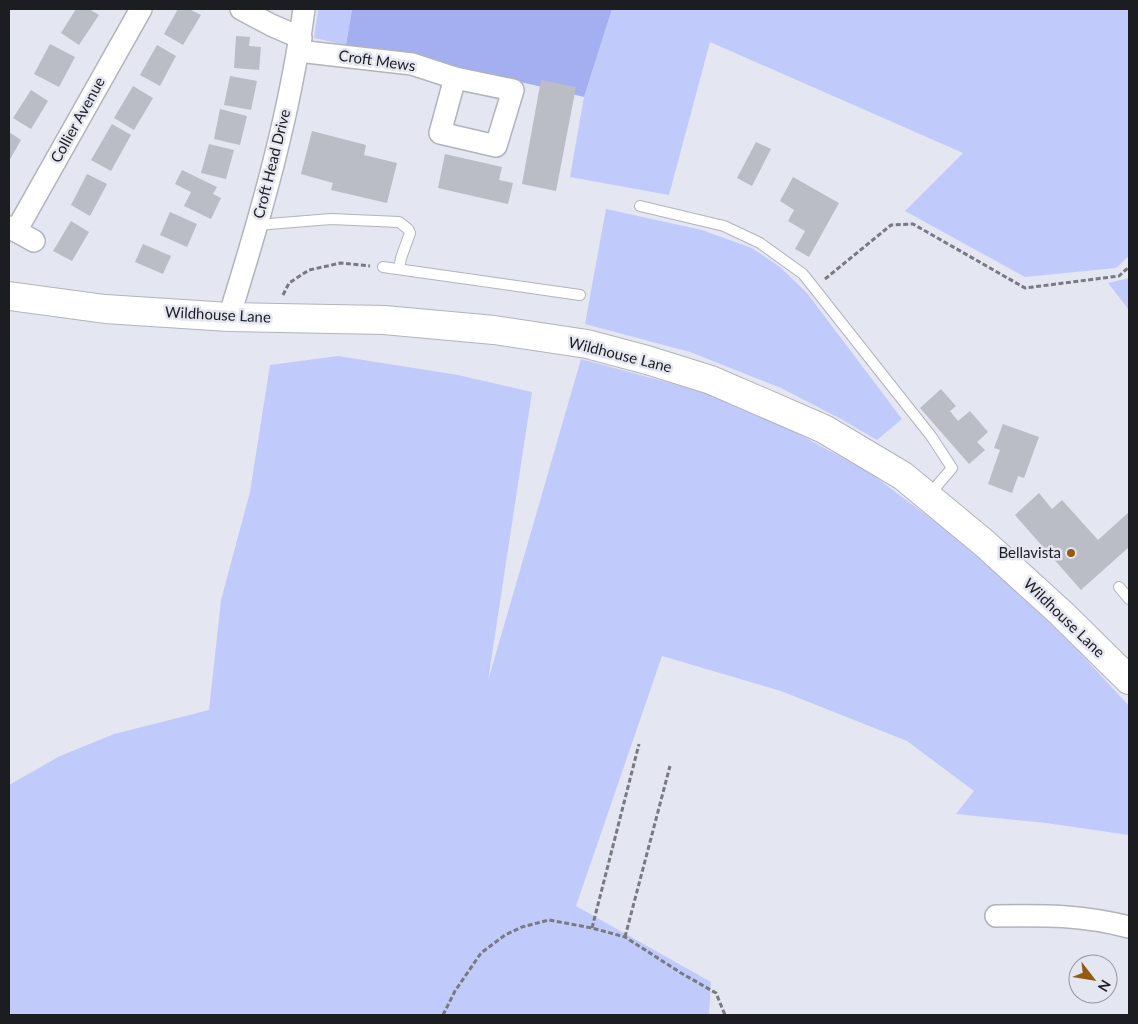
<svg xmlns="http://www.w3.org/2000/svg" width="1138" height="1024" font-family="Lato,sans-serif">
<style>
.green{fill:#c1cbfb}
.forest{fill:#a3aff1}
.building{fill:#babcc6}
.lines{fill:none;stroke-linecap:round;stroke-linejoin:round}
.lane-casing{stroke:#b1b3bd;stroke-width:12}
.street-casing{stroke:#b1b3bd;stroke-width:24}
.secondary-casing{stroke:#b1b3bd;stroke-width:30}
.path{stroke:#797a81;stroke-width:3;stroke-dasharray:5 2.5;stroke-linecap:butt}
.lane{stroke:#fff;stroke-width:10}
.street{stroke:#fff;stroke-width:21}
.secondary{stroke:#fff;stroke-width:28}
.poi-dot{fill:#935b14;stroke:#e4e6f1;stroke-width:2}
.labels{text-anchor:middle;stroke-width:5;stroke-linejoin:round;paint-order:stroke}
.street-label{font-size:15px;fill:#1c1d21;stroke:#e4e6f1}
.poi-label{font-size:15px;fill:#1c1d21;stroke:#e4e6f1;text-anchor:end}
</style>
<rect width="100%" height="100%" fill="#e4e6f1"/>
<!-- green -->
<g class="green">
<path d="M318 9H352L346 45 314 38Z"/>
<path d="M612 9H1129V256L1116 268 1025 277 905 211 963 153 710 42 669 195 570 177 584 97Z"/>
<path d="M606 209 702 230 752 248 780 267 807 293 902 419 877 440 839 418 781 388 690 352 585 324Z"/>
<path d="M1129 278V310L1108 283Z"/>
<path d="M338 356 458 375 532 392 488 681 581 359 703 392 786 427 870 473 945 529 1004 578 1082 655 1129 706V835L1046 823 956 814 974 791 907 741 781 691 662 656 576 906 711 982 709 1015H9V785L60 756 114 734 209 710 221 600 250 492 270 365Z"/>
</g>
<!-- forest -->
<path class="forest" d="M352 9H612L584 97 428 60 346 45Z"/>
<!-- building -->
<g class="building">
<path d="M76 9H89L99 15 79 45 61 33Z"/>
<path d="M178 9H189L201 15 183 45 164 34Z"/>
<path d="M236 36 250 37 249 46 261 47 259 70 234 68Z"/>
<path d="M50 44 75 57 59 87 34 74Z"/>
<path d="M157 45 176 56 160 86 140 75Z"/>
<path d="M230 76 257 81 251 110 224 105Z"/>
<path d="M541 80 576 87 556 191 522 184Z"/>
<path d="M133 86 153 98 134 130 114 118Z"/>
<path d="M31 90 48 101 31 129 13 118Z"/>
<path d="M220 109 247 116 240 145 214 139Z"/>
<path d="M112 124 131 135 111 171 91 160Z"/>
<path d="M312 131 366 145 364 155 397 163 387 203 331 190 333 183 301 174Z"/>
<path d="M9 132 21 140 9 161Z"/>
<path d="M756 142 771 149 752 186 737 178Z"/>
<path d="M209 144 234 150 226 179 201 173Z"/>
<path d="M445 154 502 167 499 180 513 183 508 204 438 188Z"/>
<path d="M182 170 217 187 213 194 221 198 211 219 184 206 191 192 175 184Z"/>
<path d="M87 174 107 184 90 216 71 205Z"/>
<path d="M793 177 839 203 809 257 795 249 805 231 788 221 794 210 780 201Z"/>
<path d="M170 212 197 224 187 247 160 235Z"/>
<path d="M71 221 89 232 72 261 53 251Z"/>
<path d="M143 244 171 256 163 274 135 262Z"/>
<path d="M941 389 956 406 950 411 958 421 970 411 988 432 977 442 985 450 969 464 920 408Z"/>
<path d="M1003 424 1039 437 1024 478 1018 476 1012 493 988 484 1000 450 994 448Z"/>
<path d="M1039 493 1052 509 1062 500 1098 540 1129 512V547L1081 590 1015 515Z"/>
</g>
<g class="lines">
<!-- lane casing -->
<g class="lane-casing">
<g id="lane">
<path d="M640 206 724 226 760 243 803 274 931 436 952 468 929 495"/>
<path d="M257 225 331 219 399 222 408 229 410 233 401 258 399 269"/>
<path d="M383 267 580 295"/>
<path d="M1119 587 1129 599"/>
</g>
</g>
<!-- street casing -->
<g class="street-casing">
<g id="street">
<path d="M241 9 271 25 301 38"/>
<path d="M298 51 412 64 455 78 513 90 496 146 440 133 455 78"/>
<path d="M9 227 34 241"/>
<path d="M16 231 141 9"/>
<path d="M229 317C261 215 290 114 304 9"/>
<path d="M996 916C1045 915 1082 915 1129 927"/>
</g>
</g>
<!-- secondary casing -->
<g class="secondary-casing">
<path id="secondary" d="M9 296 105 309 229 317 384 320 494 330 587 344 647 360 711 380 824 429 903 476 984 543 1061 613 1129 680"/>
</g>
<!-- path -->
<g class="path">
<path d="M825 279 891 225 913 224 1025 288 1119 276 1129 267"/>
<path d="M283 295 289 283 309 270 341 263 370 266"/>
<path d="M592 928 639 744"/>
<path d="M625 937 670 766"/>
<path d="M443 1015 455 991 481 953 505 935 522 927 549 920 592 928 625 937 681 973 716 993 725 1015"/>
</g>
<!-- lane -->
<use href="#lane" class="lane"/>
<!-- street -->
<use href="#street" class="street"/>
<!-- secondary -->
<use href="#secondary" class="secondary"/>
</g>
<!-- markers -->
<circle class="poi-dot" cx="1071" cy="553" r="5"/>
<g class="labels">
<!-- street labels -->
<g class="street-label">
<text transform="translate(377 61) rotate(8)" y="5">Croft Mews</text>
<text transform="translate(78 120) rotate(-61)" y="5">Collier Avenue</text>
<text transform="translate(272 164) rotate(-76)" y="5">Croft Head Drive</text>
<text transform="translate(218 315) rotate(3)" y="5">Wildhouse Lane</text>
<text transform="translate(620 355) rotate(14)" y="5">Wildhouse Lane</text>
<text transform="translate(1064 618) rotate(44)" y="5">Wildhouse Lane</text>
</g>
<!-- poi labels -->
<g class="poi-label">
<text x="1061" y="558">Bellavista</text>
</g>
</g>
<!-- border -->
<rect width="1138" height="1024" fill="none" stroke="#1c1d21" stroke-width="20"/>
<!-- north arrow -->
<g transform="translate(1093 979) rotate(121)"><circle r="24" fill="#e4e6f1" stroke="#94969e"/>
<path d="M0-4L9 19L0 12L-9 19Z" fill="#935b14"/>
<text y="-8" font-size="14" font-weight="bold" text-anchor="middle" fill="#1c1d21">N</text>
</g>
</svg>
